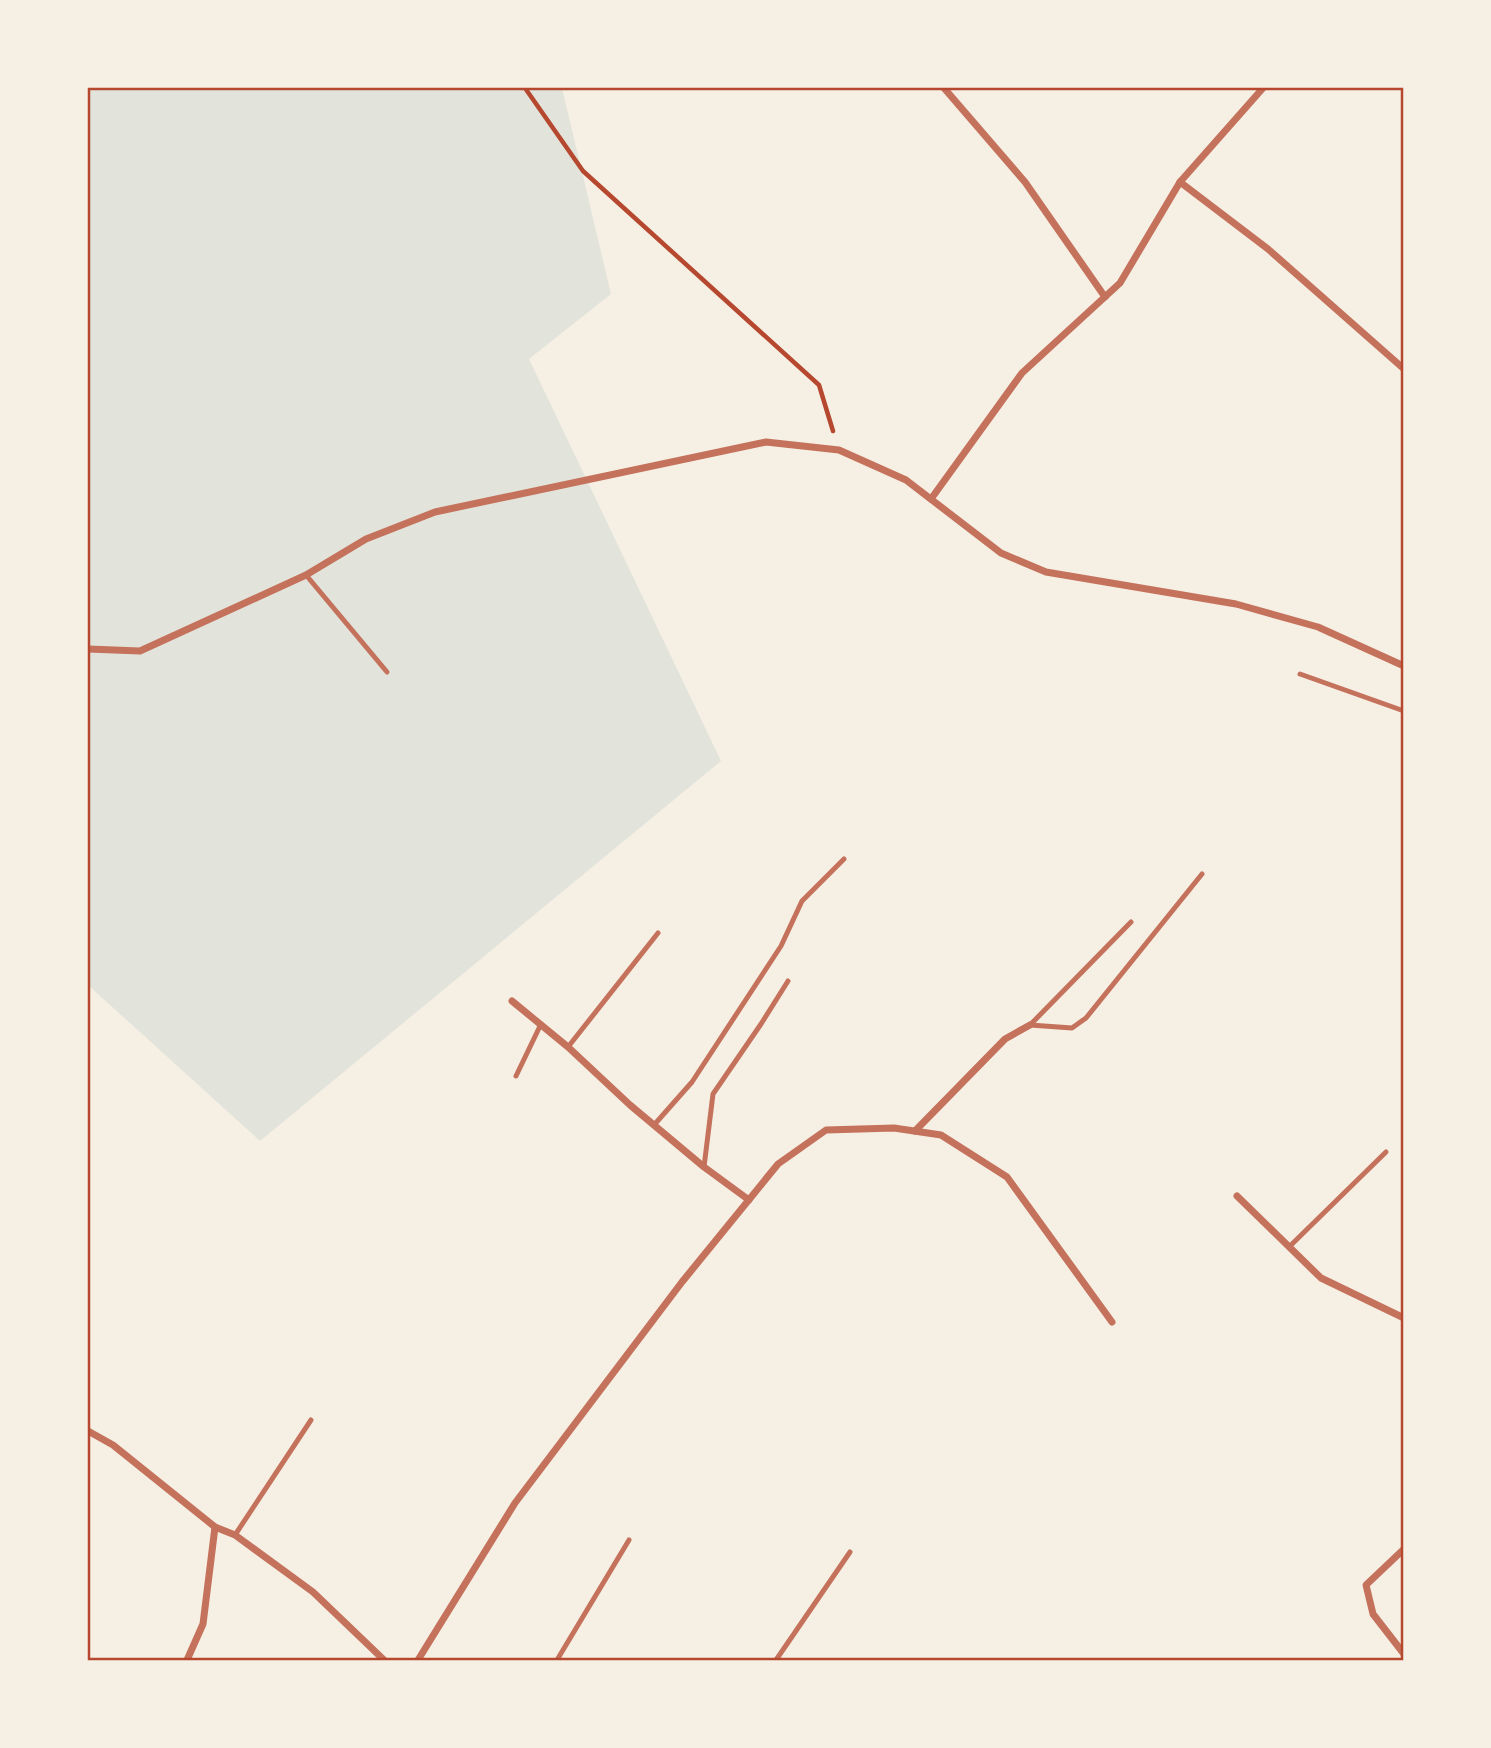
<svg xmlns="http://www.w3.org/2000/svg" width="1491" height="1748" font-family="'Work Sans',sans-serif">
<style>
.green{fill:#e2e4dc}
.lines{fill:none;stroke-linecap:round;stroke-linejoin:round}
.path{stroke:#b5482f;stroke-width:4.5}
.service{stroke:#c5725c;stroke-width:5}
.minor{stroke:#c5725c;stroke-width:7}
.neatline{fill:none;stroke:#b5482f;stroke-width:2.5}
</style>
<rect width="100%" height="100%" fill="#f6efe4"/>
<!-- green -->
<path class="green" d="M88 88H562L611 294 529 359 721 761 260 1141 88 985Z"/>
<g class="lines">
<!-- path -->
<path class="path" d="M525 88 583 171 819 385 833 431"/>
<!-- service -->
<g class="service">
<path d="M306 575 387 672"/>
<path d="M1300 674 1404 711"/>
<path d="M1030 1025 1072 1028 1086 1018 1202 874"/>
<path d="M1030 1025 1131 922"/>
<path d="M568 1047 658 933"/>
<path d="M516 1076 541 1024"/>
<path d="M654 1125 692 1082 781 946 802 901 844 859"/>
<path d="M704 1167 713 1094 761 1024 788 981"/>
<path d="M1289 1247 1386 1152"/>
<path d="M235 1535 311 1420"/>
<path d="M557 1660 629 1540"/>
<path d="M776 1660 850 1552"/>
</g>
<!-- minor -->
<g class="minor">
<path d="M944 88 1025 182 1105 297"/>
<path d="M1180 182 1263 88"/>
<path d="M931 499 1022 373 1120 283 1180 182 1268 249 1404 369"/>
<path d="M88 649 140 651 306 575 366 539 435 512 766 442 839 450 906 480 1001 553 1046 572 1236 604 1318 627 1404 666"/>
<path d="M512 1001 568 1047 630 1105 704 1167 749 1200"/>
<path d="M915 1131 1005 1039 1030 1025"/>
<path d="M1237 1196 1321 1278 1404 1318"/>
<path d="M88 1431 113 1445 215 1527 235 1535 313 1592 384 1660"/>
<path d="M1404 1549 1366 1585 1373 1614 1404 1654"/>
<path d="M187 1660 203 1624 215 1527"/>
<path d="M418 1660 515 1503 682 1282 778 1164 826 1130 894 1128 941 1135 1007 1177 1112 1322"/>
</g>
</g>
<!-- border -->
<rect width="1491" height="1748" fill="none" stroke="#f6efe4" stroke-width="178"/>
<rect x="89" y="89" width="1313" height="1570" class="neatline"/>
</svg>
